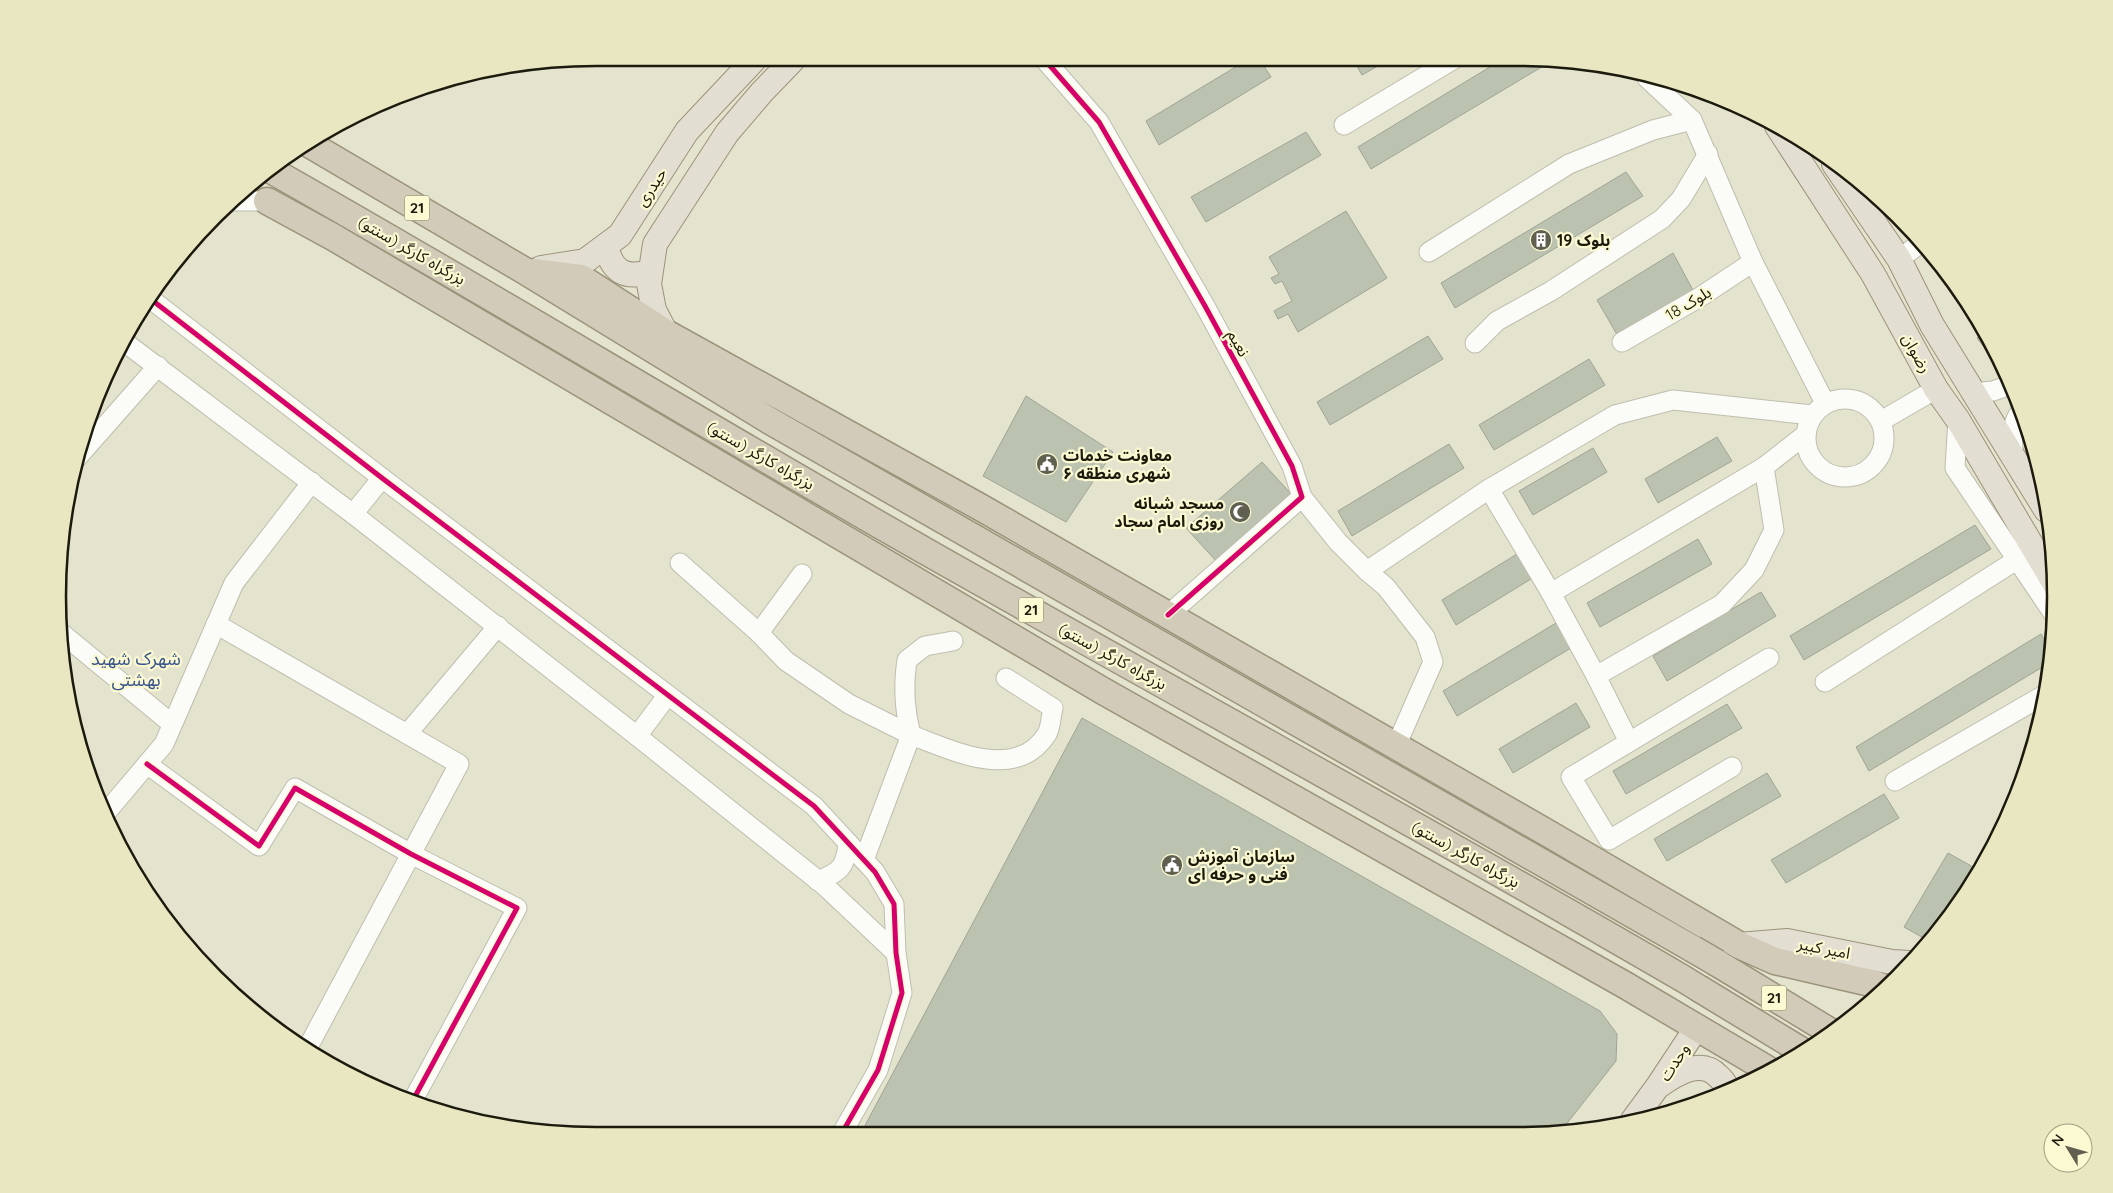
<svg xmlns="http://www.w3.org/2000/svg" width="2113" height="1193" font-family="Quicksand,'Noto Sans Arabic',sans-serif">
<style>
.building{fill:#bbc2af;stroke:#a0a495}
.lines{fill:none;stroke-linecap:round;stroke-linejoin:round}
.minor-casing{stroke:#bfbeae;stroke-width:21}
.major-casing{stroke:#9b9379;stroke-width:26}
.highway-casing{stroke:#9b9379;stroke-width:29}
.minor{stroke:#fbfbf8;stroke-width:19}
.major{stroke:#e3ded2;stroke-width:24}
.highway{stroke:#d2cbba;stroke-width:26}
.highway-bridge-casing{stroke:#9b9379;stroke-width:29;stroke-linecap:butt}
.highway-bridge{stroke:#d2cbba;stroke-width:26}
.cycleway-casing{stroke:#faf9d2;stroke-width:8}
.cycleway{stroke:#d6006c;stroke-width:5}
.labels{text-anchor:middle;stroke-width:4.5;stroke-linejoin:round;paint-order:stroke}
.shield{fill:#faf9d2;stroke:#5e5d47;stroke-width:1}
.shield-label{font-size:15px;font-weight:bold;fill:#1b1a0c}
.street-label{font-size:16px;fill:#1b1a0c;stroke:#faf9d2}
.poi-label{font-size:16px;font-weight:bold;fill:#1b1a0c;stroke:#faf9d2;text-anchor:start}
.neighbourhood-label{font-size:18px;fill:#38548d;stroke:#faf9d2}
.rim{fill:none;stroke:#1b1a0c;stroke-width:2.5}
</style>
<rect width="100%" height="100%" fill="#e3e3ce"/>
<!-- building -->
<g class="building">
<path d="M1353 59H1390L1362 75Z"/>
<path d="M1503 59H1555L1371 169 1358 147Z"/>
<path d="M1247 60H1260L1271 77 1159 145 1146 121Z"/>
<path d="M1306 132 1321 155 1206 222 1191 197Z"/>
<path d="M1626 172 1643 196 1455 308 1441 283Z"/>
<path d="M1346 211 1387 278 1298 332 1288 314 1278 319 1274 311 1292 301 1282 281 1275 284 1271 278 1279 274 1269 257Z"/>
<path d="M1673 253 1694 292 1619 338 1597 300Z"/>
<path d="M1984 333 1999 356 1994 360 1977 338Z"/>
<path d="M1428 336 1443 359 1330 425 1317 402Z"/>
<path d="M1589 359 1605 385 1494 450 1479 425Z"/>
<path d="M1026 396 1113 452 1066 522 983 476Z"/>
<path d="M1717 437 1732 461 1658 503 1645 479Z"/>
<path d="M1449 444 1464 468 1352 536 1338 511Z"/>
<path d="M1593 448 1607 472 1533 515 1519 491Z"/>
<path d="M1262 462 1294 497 1218 563 1186 528Z"/>
<path d="M1975 525 1991 549 1804 660 1790 636Z"/>
<path d="M1698 539 1712 564 1600 627 1587 603Z"/>
<path d="M1517 554 1531 579 1456 625 1442 600Z"/>
<path d="M1761 592 1776 616 1667 681 1653 656Z"/>
<path d="M1556 623 1571 648 1457 716 1443 691Z"/>
<path d="M2041 634 2051 650V662L1869 771 1856 747Z"/>
<path d="M1576 703 1590 727 1513 773 1499 749Z"/>
<path d="M1727 704 1742 728 1626 794 1613 771Z"/>
<path d="M1082 718 1600 1011 1617 1034 1616 1061 1561 1131 861 1133Z"/>
<path d="M1767 773 1781 796 1667 861 1654 839Z"/>
<path d="M1884 794 1899 818 1786 883 1771 860Z"/>
<path d="M1948 853 1973 867 1927 940 1904 927Z"/>
</g>
<g class="lines">
<!-- minor casing -->
<g class="minor-casing">
<g id="minor">
<path d="M1045 60 1099 122 1205 306 1292 466 1302 497 1168 615"/>
<path d="M1646 77 1692 120 1753 262 1825 403"/>
<path d="M1344 125 1454 59"/>
<path d="M232 201H267"/>
<path d="M1429 252 1569 164 1653 130 1692 120"/>
<path d="M1899 259 1921 243"/>
<path d="M148 297 382 478 814 806 875 872 894 904 896 953 902 993 878 1070 842 1133"/>
<path d="M123 341 353 514 637 736 825 886 896 953"/>
<path d="M1622 342 1700 297 1753 262"/>
<path d="M1475 343 1497 321 1551 291 1662 219 1681 199 1708 154"/>
<path d="M1973 393 1993 391 2010 385"/>
<circle cx="1845" cy="438" r="39"/>
<path d="M1958 420 1955 468 2053 613"/>
<path d="M1881 421 1936 389"/>
<path d="M2014 457C2012 441 2010 426 2020 412"/>
<path d="M76 459 158 366"/>
<path d="M1489 489 1551 593 1596 676 1722 604 1754 570 1774 530 1764 467"/>
<path d="M1302 497 1338 542 1367 571 1386 587 1425 637 1433 662 1396 746"/>
<path d="M353 514 382 478"/>
<path d="M680 563 759 633"/>
<path d="M1367 571 1489 489 1615 415 1673 400 1812 415"/>
<path d="M802 574 759 633 786 661 849 704 911 735"/>
<path d="M1551 593 1764 467 1805 435"/>
<path d="M216 624 459 764 307 1049"/>
<path d="M59 631 172 724"/>
<path d="M1596 676 1629 742"/>
<path d="M1825 682 2018 559"/>
<path d="M407 734 498 626"/>
<path d="M911 735C904 709 903 686 907 660L925 646 953 641"/>
<path d="M637 736 667 696"/>
<path d="M147 764 259 846 295 788 411 854 517 908 412 1102"/>
<path d="M1732 767 1609 840 1571 777 1769 658"/>
<path d="M1895 781 2044 695"/>
<path d="M104 815 164 744 234 583 312 482"/>
<path d="M864 860 911 735C952 750 1016 783 1047 734 1051 727 1051 715 1053 708L1006 678"/>
<path d="M818 881C840 872 846 867 848 843"/>
</g>
</g>
<!-- major casing -->
<g class="major-casing">
<g id="major">
<path d="M1777 126 1873 274 1936 389 1958 420 2054 583"/>
<path d="M1834 164 1899 259 1932 325 2046 510"/>
<path d="M606 246C612 272 625 279 650 272"/>
<path d="M541 268 585 261 620 235 687 131 753 61"/>
<path d="M666 333 654 310 649 284 655 244 727 133 762 92 792 61"/>
<path d="M1739 945 1787 941 1892 962 1909 963"/>
<path d="M1660 1085C1676 1074 1701 1058 1718 1076 1722 1080 1726 1083 1727 1089"/>
<path d="M1633 1120 1658 1086 1697 1027"/>
</g>
</g>
<!-- highway casing -->
<g class="highway-casing">
<g id="highway">
<path d="M309 144 525 271 770 421 1693 949"/>
<path d="M269 169C492 295 710 429 934 556 1183 697 1435 834 1682 978"/>
<path d="M267 201 333 237 1103 691 1625 985 1767 1069"/>
<path d="M534 272 581 278 666 333 980 507 1551 835 1739 945 1775 961 1875 984 1885 988"/>
<path d="M1717 963 1831 1032"/>
<path d="M1700 989 1802 1051"/>
</g>
</g>
<!-- minor -->
<use href="#minor" class="minor"/>
<!-- major -->
<use href="#major" class="major"/>
<!-- highway -->
<use href="#highway" class="highway"/>
<!-- highway-bridge casing -->
<g class="highway-bridge-casing">
<g id="highway-bridge">
<path d="M1693 949 1717 963"/>
<path d="M1682 978 1700 989"/>
</g>
</g>
<!-- highway-bridge -->
<use href="#highway-bridge" class="highway-bridge"/>
<!-- cycleway casing -->
<g class="cycleway-casing">
<g id="cycleway">
<path d="M1045 60 1099 122 1205 306 1292 466 1302 497 1168 615"/>
<path d="M148 297 382 478 814 806 875 872 894 904 896 953 902 993 878 1070 842 1133"/>
<path d="M147 764 259 846 295 788 411 854 517 908 412 1102"/>
</g>
</g>
<!-- cycleway -->
<use href="#cycleway" class="cycleway"/>
</g>
<!-- icons -->
<defs>
<g id="building-disc" transform="scale(1.125)"><circle r="9.5" fill="#616050" stroke="#faf9d2"/><path d="M-4-6H4V6H1V3H-1V6H-4ZM-2.5-4.3h1.7v1.8h-1.7ZM.8-4.3h1.7v1.8H.8ZM-2.5-1h1.7V.8h-1.7ZM.8-1h1.7V.8H.8Z" fill="#fff"/></g>
<g id="civic-disc" transform="scale(1.125)"><circle r="9.5" fill="#616050" stroke="#faf9d2"/><path d="M-.6-6.5H3V-4.5H.6V-3L4-1V1h2V6H-6V1h2V-1L-.6-3ZM-1.2 2.5V6h2.4V2.5Z" fill="#fff"/></g>
<g id="mosque-disc" transform="scale(1.125)"><circle r="9.5" fill="#616050" stroke="#faf9d2"/><path d="M3.5-4.9A6 6 0 1 0 3.5 4.9A5 5 0 1 1 3.5-4.9Z" fill="#fff"/></g>
</defs>
<g fill-rule="evenodd">
<use href="#building-disc" x="1541" y="240"/>
<use href="#civic-disc" x="1047" y="464"/>
<use href="#mosque-disc" x="1240" y="512"/>
<use href="#civic-disc" x="1172" y="865"/>
</g>
<g class="labels">
<!-- shield labels -->
<g class="shield">
<rect x="404.5" y="195.5" width="25" height="25" rx="4"/>
<rect x="1018.5" y="597.5" width="25" height="25" rx="4"/>
<rect x="1761.5" y="985.5" width="25" height="25" rx="4"/>
</g>
<g class="shield-label">
<text x="417" y="213">21</text>
<text x="1031" y="615">21</text>
<text x="1774" y="1003">21</text>
</g>
<!-- street labels -->
<g class="street-label">
<text transform="translate(651 187) rotate(-57)" y="6">حیدری</text>
<text transform="translate(412 250) rotate(30)" y="6">بزرگراه کارگر (سنتو)</text>
<text transform="translate(1688 303) rotate(-31)" y="6">بلوک 18</text>
<text transform="translate(1239 343) rotate(61)" y="6">نعیم</text>
<text transform="translate(1917 353) rotate(61)" y="6">رضوان</text>
<text transform="translate(761 455) rotate(30)" y="6">بزرگراه کارگر (سنتو)</text>
<text transform="translate(1113 656) rotate(29)" y="6">بزرگراه کارگر (سنتو)</text>
<text transform="translate(1466 854) rotate(29)" y="6">بزرگراه کارگر (سنتو)</text>
<text transform="translate(1824 948) rotate(11)" y="6">امیر کبیر</text>
<text transform="translate(1674 1062) rotate(-57)" y="6">وحدت</text>
</g>
<!-- poi labels -->
<g class="poi-label">
<text x="1557" y="246">بلوک 19</text>
<text x="1063" y="461">معاونت خدمات<tspan x="1063" dy="18">شهری منطقه ۶</tspan></text>
<text x="1224" y="509" text-anchor="end">مسجد شبانه<tspan x="1224" dy="18">روزی امام سجاد</tspan></text>
<text x="1188" y="862">سازمان آموزش<tspan x="1188" dy="18">فنی و حرفه ای</tspan></text>
</g>
<!-- neighbourhood labels -->
<g class="neighbourhood-label">
<text x="136" y="665">شهرک شهید<tspan x="136" dy="21">بهشتی</tspan></text>
</g>
</g>
<!-- crop -->
<path d="M0 0H2113V1193H0ZM596 66H1517A530 530 0 0 1 2047 596V597A530 530 0 0 1 1517 1127H596A530 530 0 0 1 66 597V596A530 530 0 0 1 596 66Z" fill="#e8e7c2" fill-rule="evenodd"/>
<path class="rim" d="M596 66H1517A530 530 0 0 1 2047 596V597A530 530 0 0 1 1517 1127H596A530 530 0 0 1 66 597V596A530 530 0 0 1 596 66Z"/>
<!-- north arrow -->
<g transform="translate(2068 1148) rotate(307)"><circle r="24" fill="#faf9d2" stroke="#a1a083"/>
<path d="M0-4L9 19L0 12L-9 19Z" fill="#616050"/>
<text y="-8" font-size="14" font-weight="bold" text-anchor="middle" fill="#1b1a0c">N</text>
</g>
</svg>
